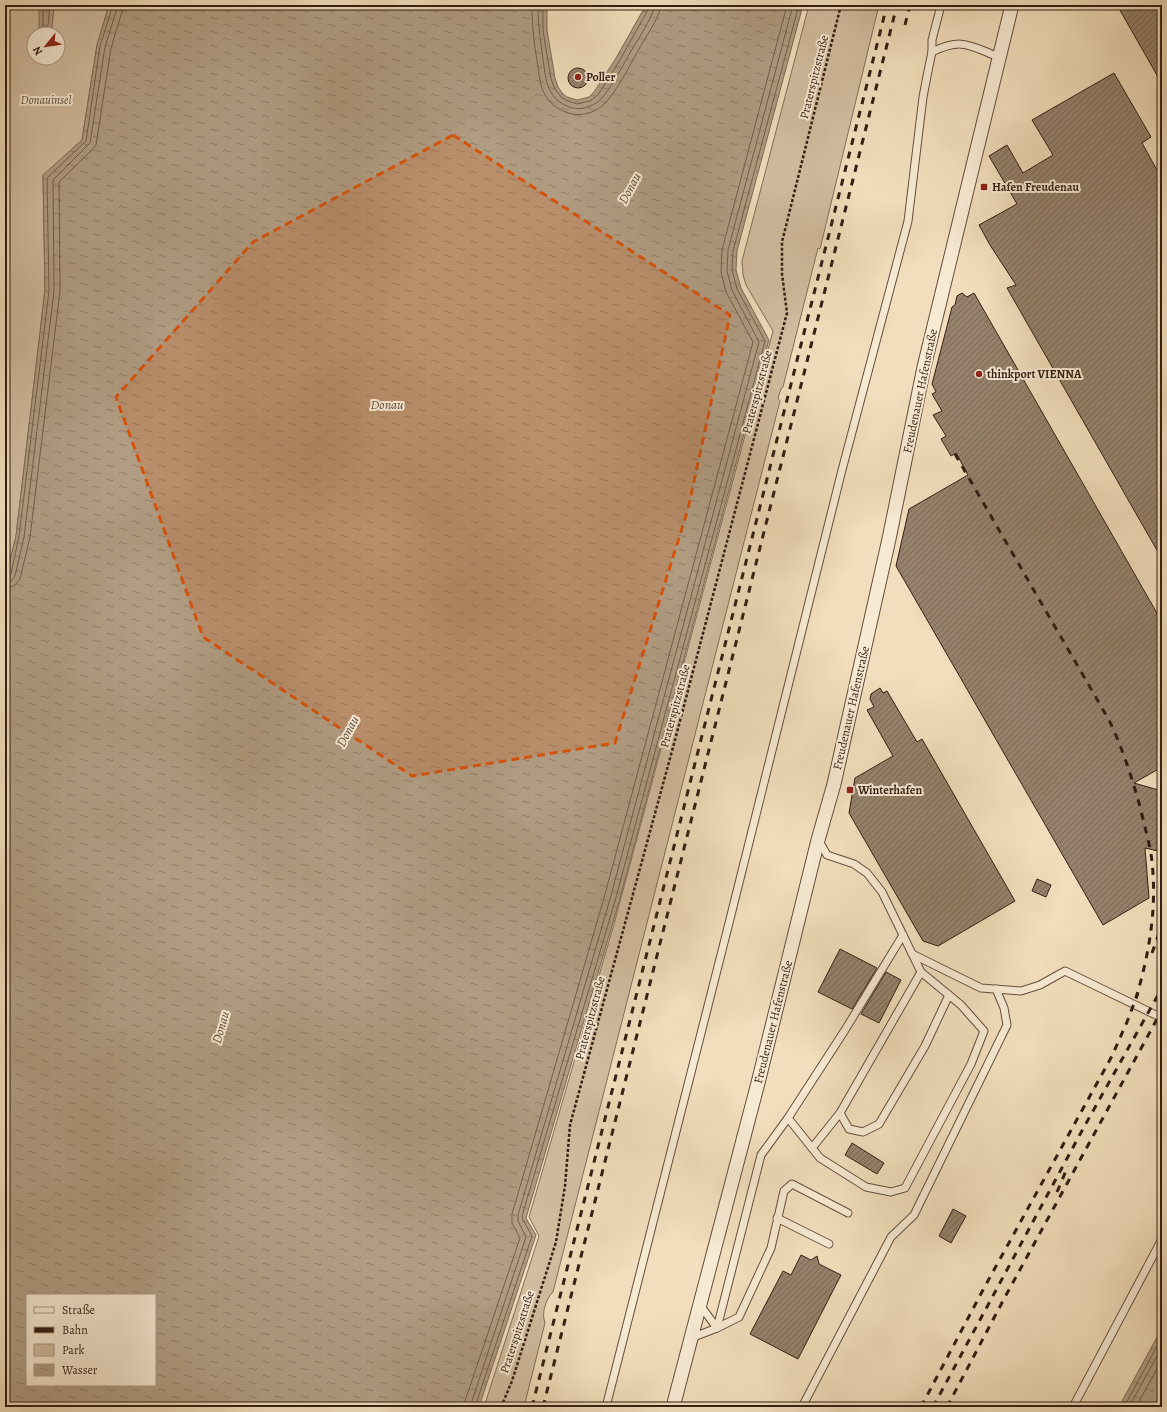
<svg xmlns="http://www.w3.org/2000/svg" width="1167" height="1412" font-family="Alegreya,serif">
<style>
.park{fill:#d2bda0;stroke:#826e5a;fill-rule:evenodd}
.water{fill:url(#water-ripples);stroke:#7f6a57;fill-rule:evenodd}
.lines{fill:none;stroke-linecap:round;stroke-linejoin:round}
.shore{stroke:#725e4c;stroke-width:1}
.building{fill:url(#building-hatch);stroke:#331e15}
.lane-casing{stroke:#634e3f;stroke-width:9}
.street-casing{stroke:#634e3f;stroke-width:15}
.path{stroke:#331e15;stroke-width:2.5;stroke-dasharray:3 2;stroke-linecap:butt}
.lane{stroke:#f7ead3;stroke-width:7}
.street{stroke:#f7ead3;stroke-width:13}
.rail{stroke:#331e15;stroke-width:3;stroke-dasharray:7 7;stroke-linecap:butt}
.marked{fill:#d6530d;fill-opacity:0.2;stroke:#d6530d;stroke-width:3;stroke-dasharray:8 5;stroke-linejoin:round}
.poi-dot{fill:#8f2418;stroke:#f7ead3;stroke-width:1.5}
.labels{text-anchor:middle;stroke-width:4;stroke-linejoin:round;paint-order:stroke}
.poi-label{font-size:12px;font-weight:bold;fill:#331e15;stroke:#f7ead3;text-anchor:start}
.street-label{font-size:12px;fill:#331e15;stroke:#f7ead3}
.park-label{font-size:12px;font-style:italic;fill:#634e3f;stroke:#f7ead3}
.water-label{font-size:13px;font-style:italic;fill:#5f4a3c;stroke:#f7ead3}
</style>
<defs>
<pattern id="water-ripples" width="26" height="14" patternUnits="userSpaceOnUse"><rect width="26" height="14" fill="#b19d83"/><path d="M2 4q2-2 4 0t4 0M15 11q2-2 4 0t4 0" fill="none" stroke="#917f6a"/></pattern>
<pattern id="building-hatch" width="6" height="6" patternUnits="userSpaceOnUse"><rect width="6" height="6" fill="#96826c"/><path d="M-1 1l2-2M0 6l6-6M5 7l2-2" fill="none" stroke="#7b6a58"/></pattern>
</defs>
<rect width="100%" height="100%" fill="#f2debc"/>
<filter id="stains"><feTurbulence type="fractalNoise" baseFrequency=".005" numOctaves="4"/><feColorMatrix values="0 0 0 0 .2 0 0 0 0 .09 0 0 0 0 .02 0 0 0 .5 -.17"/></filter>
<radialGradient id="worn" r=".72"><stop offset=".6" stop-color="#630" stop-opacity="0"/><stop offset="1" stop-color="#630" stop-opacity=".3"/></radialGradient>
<!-- park -->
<g class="park">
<path d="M5 5H109L97 45 82 140 43 176 45 290 16 536 5 580ZM34 34H58V58H34Z"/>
<path d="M809 5H879L820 249 818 248 783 387 781 389 778 398 780 401 553 1292C546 1299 541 1313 545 1323L524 1407H484L539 1236 529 1217 614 924 773 331 746 285 743 275 742 261Z"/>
</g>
<!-- water -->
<g class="water">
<path d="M39 5H54L52 27 47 34H42L39 29Z"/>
<path d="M109 5H547V30L555 78 558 87 563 94 567 97 577 100 589 97 594 92 616 58 646 5H803L737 251 736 270 741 288 769 340 619 902 526 1218 536 1235 479 1407H5V580L16 536 45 290 43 175 82 140 97 45ZM27 1295H155V1385H27Z"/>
<path d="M1162 1328V1407H1119L1121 1403Z"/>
</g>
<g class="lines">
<!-- shore -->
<g class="shore">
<path d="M43 5V27L45 28 48 25 50 5"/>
<path d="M532 5C532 26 534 45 538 66 539 75 540 86 545 95 551 105 560 111 572 114 584 116 597 112 605 103 619 88 628 68 638 51 644 39 660 18 661 5"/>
<path d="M538 5C538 26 541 45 544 66 545 74 546 84 551 92 555 100 563 105 572 108 582 110 592 107 600 100 611 89 623 65 631 51 637 41 654 15 655 5"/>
<path d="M543 5V31L551 79 555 89 561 97 566 100 577 104 590 101 598 95 620 60 649 8V5"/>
<path d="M5 577 8 576 11 574 19 536 49 291 47 178 86 141 100 46 113 5"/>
<path d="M5 582 11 581 15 576 24 537 54 291 53 180 90 143 105 47 118 5"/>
<path d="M5 588 14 586 20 579 30 537 60 291 59 182 92 150 96 145 111 48 124 5"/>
<path d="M464 1407 465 1401 520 1238 512 1223V1214L604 898 753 342 726 292 721 272 722 250 787 5"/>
<path d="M470 1407 526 1237 518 1221V1215L610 899 759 342 732 290 727 271 728 250 793 5"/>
<path d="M475 1407 532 1236 523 1220 522 1216 615 901 765 341 737 289 732 270 733 251 799 5"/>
<path d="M1124 1407 1162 1337"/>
<path d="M1129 1407 1162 1347"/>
<path d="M1136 1407 1162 1360"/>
</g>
</g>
<!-- building -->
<g class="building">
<path d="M1117 5H1162V84Z"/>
<circle cx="578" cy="78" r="10"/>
<path d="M1114 73 1151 137 1142 143 1162 179V559L1007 288 1016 285 990 245 979 225 1017 204 989 156 1007 145 1023 173 1053 155 1032 120Z"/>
<path d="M962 293 967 297 974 293 1162 622V767L1134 783 1162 791V852L1145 848 1149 898 1103 925 896 566 909 509 968 475 956 453 951 456 941 439 946 436 933 415 942 411 932 394 936 392 932 384 952 307 955 305 957 296Z"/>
<path d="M880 688 883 693 887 691 917 742 922 739 1015 901 938 946 923 941 849 813 855 778 893 756 867 710 874 707 870 699 871 694Z"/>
<path d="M1037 879 1051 885 1046 897 1032 891Z"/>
<path d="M840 949 877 968 852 1009 818 992Z"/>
<path d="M886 972 901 980 879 1023 861 1014Z"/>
<path d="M852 1143 884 1163 877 1174 845 1155Z"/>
<path d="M953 1209 966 1216 951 1243 939 1236Z"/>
<path d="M801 1255 811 1260 817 1256 819 1264 841 1275 798 1359 750 1334 783 1271 791 1275Z"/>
</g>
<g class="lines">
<!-- lane casing -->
<g class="lane-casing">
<g id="lane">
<path d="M932 52C963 37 970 46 999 57"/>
<path d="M912 954 981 988 1021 991 1040 985 1065 971 1162 1018"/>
<path d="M840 1113 849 1129 863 1132 879 1124 925 1046 949 995"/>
<path d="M788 1118 820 1158 866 1187 891 1192 905 1188 971 1064 984 1031 961 1005 921 972 882 892 867 873 854 864 827 855 819 841"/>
<path d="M812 1148 840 1113 921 972"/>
<path d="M777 1218 829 1244"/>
<path d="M700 1305 717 1328"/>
<path d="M717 1328 761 1155 788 1118 845 1030 903 935"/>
<path d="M691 1338 717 1328 739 1317 771 1248 784 1191 792 1184 848 1213"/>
<path d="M606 1407 727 931 842 470 908 221 923 97 928 71 932 52V40L941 5"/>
<path d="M802 1407 891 1237 914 1215 1007 1025 1004 1008 996 989"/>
<path d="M1073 1407 1162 1239"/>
</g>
</g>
<!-- street casing -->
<g class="street-casing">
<path id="street" d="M673 1407 758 1083 818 840 834 784 889 539 924 367 1012 5"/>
</g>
<!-- path -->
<path class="path" d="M501 1407 512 1381 556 1242 565 1186 570 1125 675 740 787 313 782 274V242L841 5"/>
<!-- lane -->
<use href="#lane" class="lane"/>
<!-- street -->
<use href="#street" class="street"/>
<!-- rail -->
<g class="rail">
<path d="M905 25 910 5"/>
<path d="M955 454 1109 720C1122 747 1131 775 1139 803 1143 820 1148 837 1151 854 1158 903 1150 951 1136 998"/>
<path d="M1152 953 1162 925"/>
<path d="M1057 1192 1068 1166"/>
<path d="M532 1407 887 5"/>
<path d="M543 1407 897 5"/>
<path d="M921 1407 984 1288 1112 1056 1127 1022 1138 993"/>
<path d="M933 1407 1084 1127 1162 988"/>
<path d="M947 1407 1005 1297 1162 1010"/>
</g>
</g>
<!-- marked area -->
<path class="marked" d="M453 135 730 315 688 509 615 743 412 776 203 637 116 397 253 242Z"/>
<!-- markers -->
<g class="poi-dot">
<circle cx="578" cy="77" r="4"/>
<rect x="980" y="183" width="8" height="8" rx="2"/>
<circle cx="979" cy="374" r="4"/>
<rect x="846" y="786" width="8" height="8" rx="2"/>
</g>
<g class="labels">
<!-- poi labels -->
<g class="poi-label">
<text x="586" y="81">Poller</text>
<text x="992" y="191">Hafen Freudenau</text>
<text x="987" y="378">thinkport VIENNA</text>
<text x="858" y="794">Winterhafen</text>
</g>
<!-- street labels -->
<g class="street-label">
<text transform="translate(814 77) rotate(-76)" y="4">Praterspitzstraße</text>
<text transform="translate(920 391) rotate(-78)" y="4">Freudenauer Hafenstraße</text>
<text transform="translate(757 392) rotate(-75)" y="4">Praterspitzstraße</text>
<text transform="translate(675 706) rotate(-75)" y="4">Praterspitzstraße</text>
<text transform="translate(851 708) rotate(-77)" y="4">Freudenauer Hafenstraße</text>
<text transform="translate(590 1018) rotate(-75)" y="4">Praterspitzstraße</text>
<text transform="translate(773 1022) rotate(-76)" y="4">Freudenauer Hafenstraße</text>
<text transform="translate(517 1332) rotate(-72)" y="4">Praterspitzstraße</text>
</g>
<!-- park labels -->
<g class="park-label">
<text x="46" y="104">Donauinsel</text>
</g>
<!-- water labels -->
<g class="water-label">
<text transform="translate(629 188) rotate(-62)" y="5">Donau</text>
<text x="387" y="409">Donau</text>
<text transform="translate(347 731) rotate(-62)" y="5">Donau</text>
<text transform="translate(220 1027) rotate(-74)" y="5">Donau</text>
</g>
</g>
<!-- margin -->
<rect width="1167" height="1412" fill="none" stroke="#f2debc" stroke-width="20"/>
<rect x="6" y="6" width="1155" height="1400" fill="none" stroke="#331e15" stroke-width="2"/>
<rect x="10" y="10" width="1147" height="1392" fill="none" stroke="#331e15"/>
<!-- legend -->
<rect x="26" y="1294" width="130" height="92" fill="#f7ead3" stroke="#a99887"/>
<rect x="34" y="1307" width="20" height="6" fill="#f7ead3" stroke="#a99887"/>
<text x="62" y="1314" font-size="12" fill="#331e15">Straße</text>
<rect x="34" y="1327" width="20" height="6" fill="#331e15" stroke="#a99887"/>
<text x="62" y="1334" font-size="12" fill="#331e15">Bahn</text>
<rect x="34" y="1344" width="20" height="12" fill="#d2bda0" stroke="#a99887"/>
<text x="62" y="1354" font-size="12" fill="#331e15">Park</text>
<rect x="34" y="1364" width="20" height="12" fill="url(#water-ripples)" stroke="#a99887"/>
<text x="62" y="1374" font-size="12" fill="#331e15">Wasser</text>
<!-- north arrow -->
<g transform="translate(46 46) rotate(240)"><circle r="19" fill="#f7ead3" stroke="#a99887"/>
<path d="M0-3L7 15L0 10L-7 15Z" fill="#8f2418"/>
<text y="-6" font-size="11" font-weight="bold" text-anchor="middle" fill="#331e15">N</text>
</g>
<rect width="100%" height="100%" filter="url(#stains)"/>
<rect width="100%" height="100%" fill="url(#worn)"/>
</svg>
